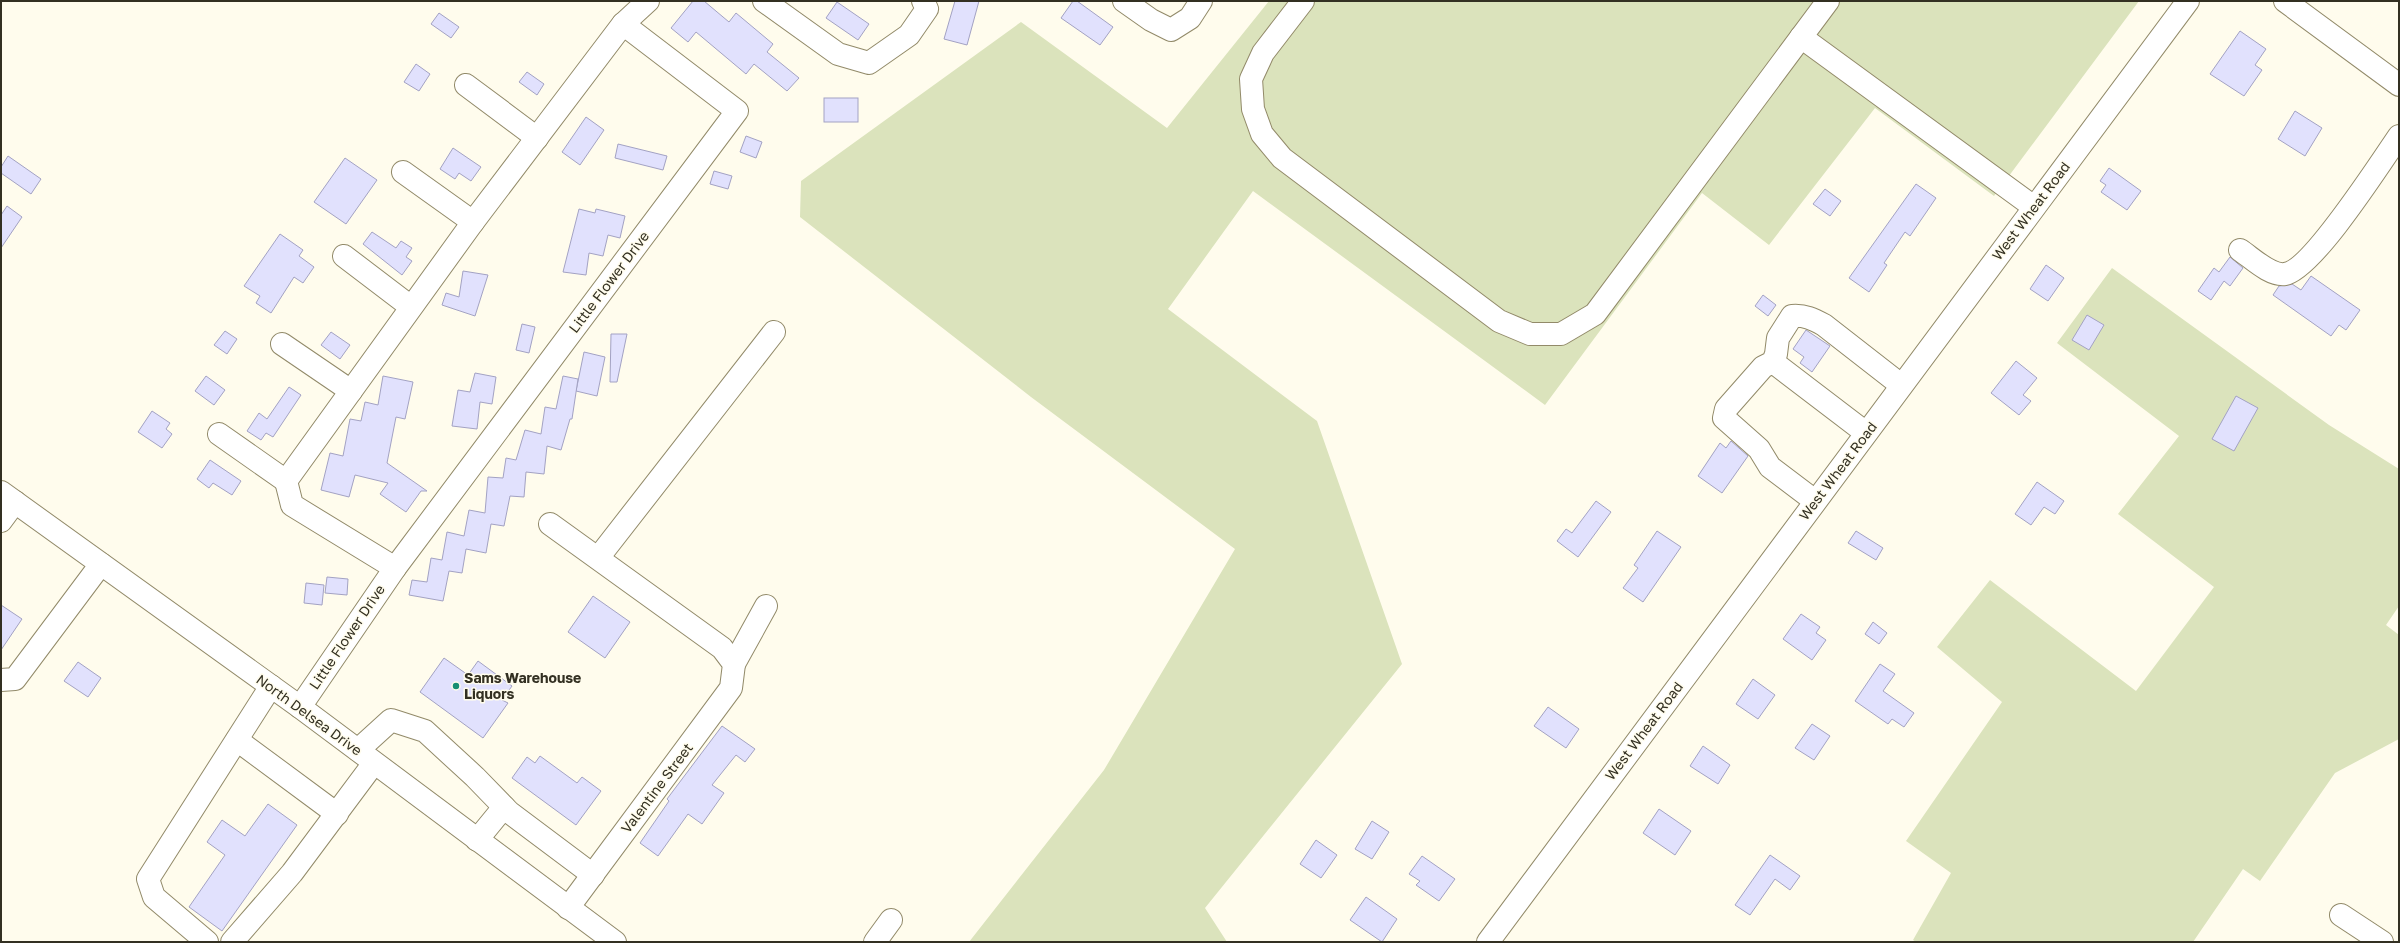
<svg xmlns="http://www.w3.org/2000/svg" width="2400" height="943" font-family="'Golos Text',sans-serif">
<style>
.green{fill:#dbe3bc}
.building{fill:#e1e1fd;stroke:#a3a2c3}
.lines{fill:none;stroke-linecap:round;stroke-linejoin:round}
.minor-casing{stroke:#928a69;stroke-width:24}
.major-casing{stroke:#928a69;stroke-width:24}
.minor{stroke:#fff;stroke-width:22}
.major{stroke:#fff;stroke-width:22}
.poi-dot{fill:#168e72;stroke:#fffced;stroke-width:1.5}
.labels{text-anchor:middle;stroke-width:3;stroke-linejoin:round;paint-order:stroke}
.street-label{font-size:14px;fill:#333022;stroke:#fffced}
.poi-label{font-size:14px;font-weight:bold;fill:#333022;stroke:#fffced;text-anchor:start}
</style>
<rect width="100%" height="100%" fill="#fffced"/>
<!-- green -->
<g class="green">
<path d="M1269 1H2139L1994 196 1875 108 1769 245 1702 193 1545 405 1253 191 1168 309 1317 421 1402 664 1205 908 1227 942H969L1104 770 1235 549 1031 397 800 217 801 181 1021 22 1167 128Z"/>
<path d="M2112 268 2329 425 2399 469V606L2386 625 2399 635V739L2335 773 2260 881 2243 869 2193 942H1916L1913 940 1951 873 1906 841 2002 702 1937 647 1990 580 2136 691 2214 587 2118 514 2179 436 2057 343Z"/>
</g>
<!-- building -->
<g class="building">
<path d="M693 1H704L729 22 736 13 773 44 767 52 799 78 787 91 754 64 746 74 696 32 688 42 671 28Z"/>
<path d="M955 1H979L967 45 944 39Z"/>
<path d="M1073 1H1077L1113 27 1100 45 1061 18Z"/>
<path d="M837 2 869 24 858 40 826 18Z"/>
<path d="M439 13 459 27 451 38 431 24Z"/>
<path d="M2240 31 2266 49 2255 65 2262 70 2244 96 2210 74Z"/>
<path d="M416 64 430 74 419 91 404 82Z"/>
<path d="M527 72 544 84 537 95 519 82Z"/>
<rect x="824" y="98" width="34" height="24"/>
<path d="M2295 111 2322 128 2305 156 2278 139Z"/>
<path d="M586 117 604 130 580 165 562 152Z"/>
<path d="M746 136 762 142 756 158 740 152Z"/>
<path d="M618 144 667 156 663 170 615 158Z"/>
<path d="M453 148 481 167 471 181 459 173 455 179 440 169Z"/>
<path d="M8 156 41 179 31 194 1 173V167Z"/>
<path d="M345 158 377 180 346 224 314 202Z"/>
<path d="M2109 168 2141 191 2127 210 2101 192 2106 185 2100 181Z"/>
<path d="M714 171 732 176 728 189 710 184Z"/>
<path d="M1916 184 1936 198 1910 236 1905 232 1884 263 1887 265 1869 292 1849 278Z"/>
<path d="M1825 189 1841 201 1830 216 1813 204Z"/>
<path d="M7 206 22 217 1 248V215Z"/>
<path d="M579 209 595 213 596 209 625 216 620 238 608 235 603 256 589 253 586 275 563 272Z"/>
<path d="M372 232 396 248 401 241 412 248 406 257 412 261 402 275 363 244Z"/>
<path d="M280 234 303 250 299 256 314 267 303 283 294 277 271 313 256 303 260 296 244 286Z"/>
<path d="M2230 257 2243 268 2230 286 2224 281 2211 300 2198 291 2214 268 2219 272Z"/>
<path d="M2046 265 2064 278 2048 301 2030 289Z"/>
<path d="M463 271 488 275 475 316 442 305 446 293 459 297Z"/>
<path d="M2311 276 2360 310 2346 330 2339 325 2331 336 2273 295 2279 286 2292 284 2301 290Z"/>
<path d="M1763 295 1776 305 1768 316 1755 306Z"/>
<path d="M2087 315 2104 325 2089 350 2072 340Z"/>
<path d="M522 324 535 327 529 353 516 350Z"/>
<path d="M1806 330 1830 346 1812 372 1800 363 1804 357 1793 349Z"/>
<path d="M225 331 237 339 227 354 214 345Z"/>
<path d="M331 332 350 345 340 359 321 345Z"/>
<path d="M611 334H627L617 382H610Z"/>
<path d="M584 352 605 357 597 396 576 391Z"/>
<path d="M2016 361 2037 378 2023 395 2031 401 2019 415 1991 393Z"/>
<path d="M475 373 496 377 492 404 480 402 477 429 452 426 458 390 470 392Z"/>
<path d="M206 376 225 390 214 405 195 391Z"/>
<path d="M383 376 413 382 405 419 396 417 387 463 427 491H421L406 512 380 494 388 483 355 475 349 497 321 490 330 453 343 456 350 419 361 421 365 402 378 405Z"/>
<path d="M563 376 578 379 572 419H570L561 450 547 446 544 474 526 472 524 497 510 496 504 526 491 524 486 553 466 549 462 573 449 571 443 601 409 595 412 580 427 582 431 558 442 560 447 532 464 536 469 510 485 513 488 477 503 478 506 458 516 460 525 430 541 434 545 407 556 409Z"/>
<path d="M289 387 301 395 273 437 266 433 261 440 247 431 259 413 267 419Z"/>
<path d="M2236 396 2258 408 2234 451 2212 439Z"/>
<path d="M152 411 170 423 166 429 172 434 162 448 138 432Z"/>
<path d="M1731 441 1748 456 1722 493 1698 476 1720 443 1726 448Z"/>
<path d="M210 460 241 481 232 495 213 483 209 488 197 479Z"/>
<path d="M2037 482 2064 501 2055 514 2044 507 2031 525 2015 514Z"/>
<path d="M1596 501 1611 512 1578 557 1557 541 1566 529 1572 533Z"/>
<path d="M1657 531 1681 547 1643 602 1623 588 1638 568 1634 565Z"/>
<path d="M1856 531 1883 548 1876 560 1848 543Z"/>
<path d="M327 577 348 579 347 595 325 593Z"/>
<path d="M306 583 324 585 322 605 304 603Z"/>
<path d="M593 596 630 622 605 658 568 632Z"/>
<path d="M1 605 22 619 1 650Z"/>
<path d="M1801 614 1820 627 1816 633 1826 640 1812 660 1783 639Z"/>
<path d="M1873 622 1887 633 1879 644 1865 634Z"/>
<path d="M444 658 468 675 478 661 512 686 502 700 508 703 483 738 420 692Z"/>
<path d="M78 662 101 678 88 697 64 681Z"/>
<path d="M1880 664 1895 674 1883 691 1914 713 1904 727 1892 719 1888 724 1855 701Z"/>
<path d="M1753 679 1775 695 1758 719 1736 704Z"/>
<path d="M1548 707 1579 729 1566 748 1534 726Z"/>
<path d="M1812 724 1830 736 1814 760 1795 748Z"/>
<path d="M722 726 755 749 745 762 736 755 712 785 724 793 702 824 688 814 658 856 640 843 669 801 667 799Z"/>
<path d="M1703 746 1730 765 1718 784 1690 766Z"/>
<path d="M540 756 577 783 582 777 601 791 576 825 512 778 527 757 535 763Z"/>
<path d="M268 804 297 825 222 931 189 907 225 855 207 842 222 820 245 836Z"/>
<path d="M1659 809 1691 831 1675 855 1643 833Z"/>
<path d="M1372 821 1389 832 1372 859 1355 849Z"/>
<path d="M1316 840 1337 855 1321 878 1300 864Z"/>
<path d="M1770 855 1800 876 1790 890 1775 879 1750 915 1735 905Z"/>
<path d="M1422 856 1455 879 1439 901 1416 885 1420 881 1409 874Z"/>
<path d="M1366 897 1397 919 1382 942 1350 920Z"/>
</g>
<g class="lines">
<!-- minor casing -->
<g class="minor-casing">
<g id="minor">
<path d="M764 1 838 54 869 63 909 35 927 9 923 1"/>
<path d="M1124 1 1151 20 1171 30 1190 18 1201 1"/>
<path d="M1303 1 1263 53 1251 79 1253 109 1262 134 1282 158 1499 321 1530 334H1561L1595 314 1828 1"/>
<path d="M2285 1 2399 85"/>
<path d="M1801 37 2034 207"/>
<path d="M466 85 537 138"/>
<path d="M403 172 473 222"/>
<path d="M2240 250C2252 258 2270 276 2285 274 2312 270 2381 162 2399 136"/>
<path d="M344 256 411 307"/>
<path d="M282 344 351 391"/>
<path d="M1773 362 1866 433"/>
<path d="M219 434 286 481"/>
<path d="M1815 501 1770 467 1759 449 1724 418 1726 409 1763 367 1773 362 1776 354 1778 338 1792 316C1805 315 1813 319 1824 325L1901 385"/>
<path d="M1 521 15 502"/>
<path d="M550 524 722 648 734 664 731 688 568 908"/>
<path d="M598 558 774 332"/>
<path d="M395 568 292 505 286 481 473 222 623 24 648 1"/>
<path d="M734 664 766 606"/>
<path d="M1 680 15 679 101 564"/>
<path d="M300 707 395 568 737 111 623 24"/>
<path d="M237 740 337 814"/>
<path d="M358 750 391 720 425 731 475 777 509 812 593 875"/>
<path d="M477 840 504 807"/>
<path d="M2341 915 2382 942"/>
<path d="M207 942 154 897 148 879 271 686"/>
<path d="M232 942 292 873 374 763"/>
<path d="M875 942 891 920"/>
<path d="M1488 942 2188 1"/>
</g>
</g>
<!-- major casing -->
<g class="major-casing">
<path id="major" d="M1 492 300 707 615 942"/>
</g>
<!-- minor -->
<use href="#minor" class="minor"/>
<!-- major -->
<use href="#major" class="major"/>
</g>
<!-- markers -->
<circle class="poi-dot" cx="456" cy="686" r="4"/>
<g class="labels">
<!-- street labels -->
<g class="street-label">
<text transform="translate(2031 211) rotate(-53)" y="5">West Wheat Road</text>
<text transform="translate(609 282) rotate(-53)" y="5">Little Flower Drive</text>
<text transform="translate(1838 471) rotate(-53)" y="5">West Wheat Road</text>
<text transform="translate(347 637) rotate(-56)" y="5">Little Flower Drive</text>
<text transform="translate(309 715) rotate(36)" y="5">North Delsea Drive</text>
<text transform="translate(1644 731) rotate(-53)" y="5">West Wheat Road</text>
<text transform="translate(657 788) rotate(-53)" y="5">Valentine Street</text>
</g>
<!-- poi labels -->
<g class="poi-label">
<text x="464" y="683">Sams Warehouse<tspan x="464" dy="16">Liquors</tspan></text>
</g>
</g>
<!-- border -->
<rect width="2400" height="943" fill="none" stroke="#333022" stroke-width="4"/>
</svg>
